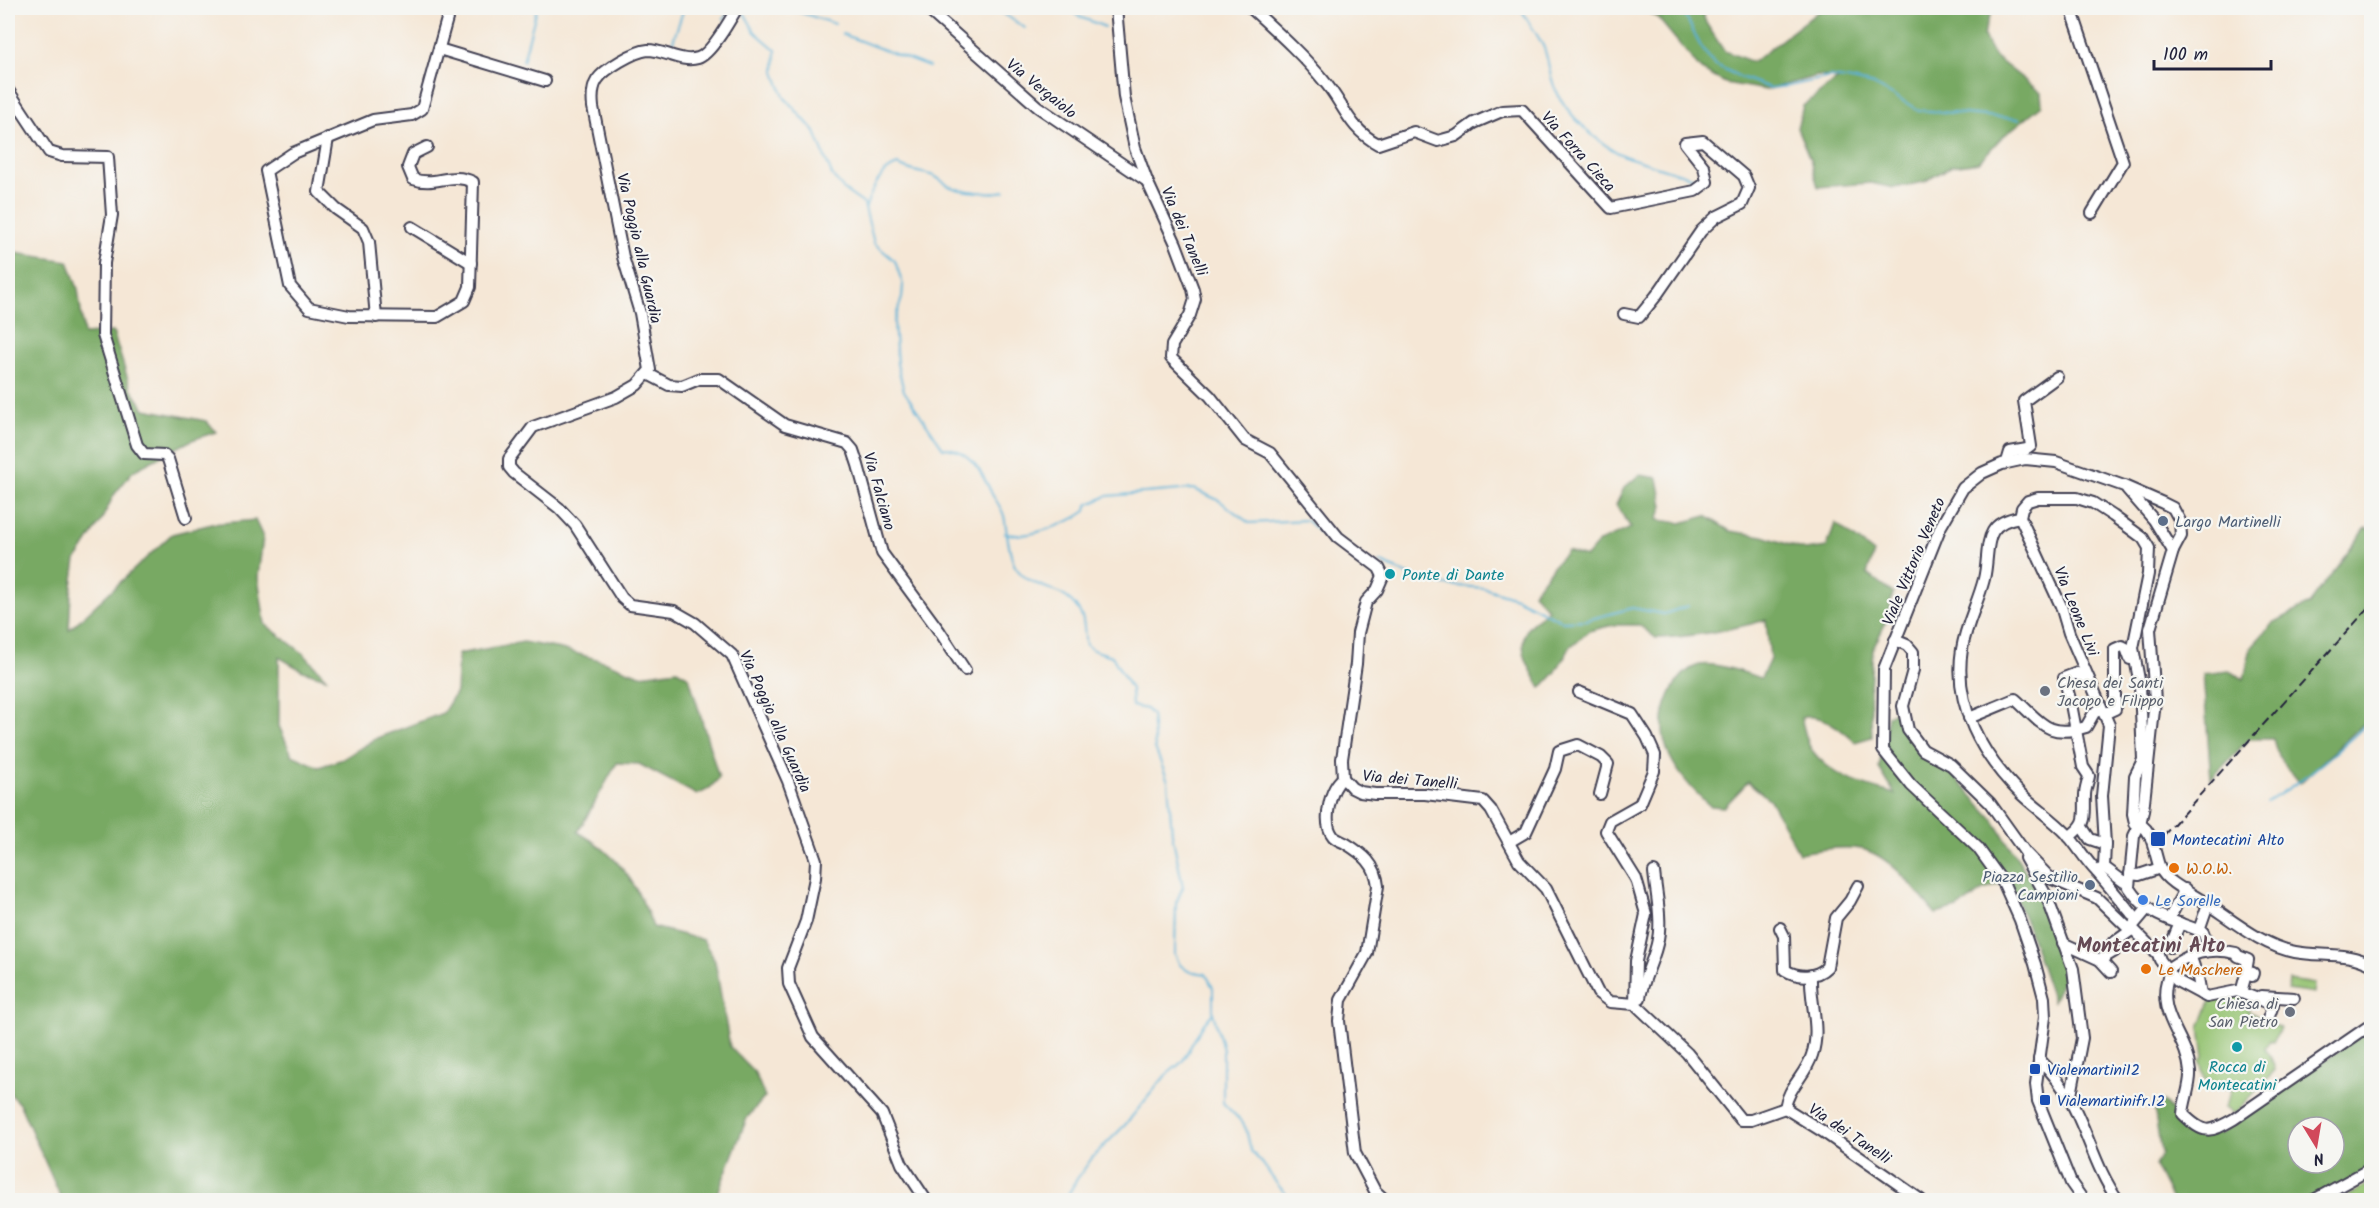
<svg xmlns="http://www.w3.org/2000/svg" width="2379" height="1208" font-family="Kalam,sans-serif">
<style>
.green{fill:#95c372;stroke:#5c7256;stroke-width:1.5}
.forest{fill:#78a964;stroke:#4d6650;stroke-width:1.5;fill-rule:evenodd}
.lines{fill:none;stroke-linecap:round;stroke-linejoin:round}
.stream{stroke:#5ab1d7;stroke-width:2}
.minor-casing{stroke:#424052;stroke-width:14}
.minor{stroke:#fff;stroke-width:10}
.rail{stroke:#22223b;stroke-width:2;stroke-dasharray:9 4.5;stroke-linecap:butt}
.service-dot{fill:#5c6f8a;stroke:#f6f6f2;stroke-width:2}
.culture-dot{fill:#0f9aa8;stroke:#f6f6f2;stroke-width:2}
.worship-dot{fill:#6b7280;stroke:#f6f6f2;stroke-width:2}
.transit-dot{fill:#1a4fb4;stroke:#f6f6f2;stroke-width:2}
.food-dot{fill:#e8710a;stroke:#f6f6f2;stroke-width:2}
.shop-dot{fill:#3f7fe0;stroke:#f6f6f2;stroke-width:2}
.labels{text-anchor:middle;stroke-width:4.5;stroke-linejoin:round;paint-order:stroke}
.street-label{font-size:16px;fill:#22223b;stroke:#f6f6f2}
.service-label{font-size:16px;fill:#4e5e75;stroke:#f6f6f2;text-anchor:start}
.culture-label{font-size:16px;fill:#0d838f;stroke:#f6f6f2;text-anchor:start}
.worship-label{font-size:16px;fill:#5b616d;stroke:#f6f6f2;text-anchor:start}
.transit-label{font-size:16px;fill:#164399;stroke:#f6f6f2;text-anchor:start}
.food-label{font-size:16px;fill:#c56008;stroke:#f6f6f2;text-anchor:start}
.shop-label{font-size:16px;fill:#366cbe;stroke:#f6f6f2;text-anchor:start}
.quarter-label{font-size:20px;font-weight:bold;fill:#644954;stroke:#f6f6f2}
</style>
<rect width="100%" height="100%" fill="#f6f6f2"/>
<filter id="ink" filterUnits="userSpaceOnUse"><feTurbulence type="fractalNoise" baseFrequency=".0167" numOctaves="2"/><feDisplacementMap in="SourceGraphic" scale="12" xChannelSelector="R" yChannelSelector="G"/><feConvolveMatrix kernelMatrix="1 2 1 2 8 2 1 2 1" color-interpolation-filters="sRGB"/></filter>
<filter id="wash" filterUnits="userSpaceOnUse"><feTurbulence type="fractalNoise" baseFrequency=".008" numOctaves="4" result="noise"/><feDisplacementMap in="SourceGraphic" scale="24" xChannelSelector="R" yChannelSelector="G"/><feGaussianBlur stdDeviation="1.35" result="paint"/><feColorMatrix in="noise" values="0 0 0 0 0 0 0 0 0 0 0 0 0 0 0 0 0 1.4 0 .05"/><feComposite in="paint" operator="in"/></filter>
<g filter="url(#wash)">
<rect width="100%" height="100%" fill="#f5e7d6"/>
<!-- green -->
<g class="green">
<path d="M2289 980 2315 984 2314 994 2288 990Z"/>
<path d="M2236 996 2251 1001 2248 1011 2280 1028 2273 1042 2270 1040 2265 1049 2271 1057 2275 1070 2235 1114 2224 1108 2232 1090 2204 1079 2200 1060 2204 1057 2200 1028 2211 999Z"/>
<path d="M2371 1183V1200H2340Z"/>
</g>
<!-- forest -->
<g class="forest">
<path d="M1641 8H1701L1706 23 1724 51 1753 62 1819 11 1827 8H1993L1983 35 1994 56 2041 93 2042 105 2000 139 1979 162 1952 166 1924 182 1894 188 1871 183 1818 187 1810 159 1797 128 1803 106 1839 78 1817 76 1766 90 1725 83 1701 70 1657 17Z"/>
<path d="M8 252 68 261 78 289 84 334 113 332 131 389 145 409 206 421 216 432 192 440 133 471 114 495 100 523 76 560 71 593 69 630 172 534 212 524 255 520 263 537 258 577 265 624 304 654 326 678 303 671 279 657V726L292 755 319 767 343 759 377 738 443 713 456 692 458 654 523 642 561 649 603 661 640 675 677 670 689 677 719 778 709 789 697 795 639 764 617 763 578 832C619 855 637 883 653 927L703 940 715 961 730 1047 755 1073 765 1097 747 1118 715 1200H62L20 1105 8 1091Z"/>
<path d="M1639 475 1658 478 1663 506 1658 520 1681 523 1706 516 1730 531 1763 536 1805 550 1827 547 1835 523 1874 553 1867 574 1893 593 1887 620 1873 649 1870 688 1872 737 1855 742C1841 729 1821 712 1801 718 1804 727 1806 741 1811 749 1832 778 1862 785 1895 794L1879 768 1888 715 1895 711 1900 714 1920 753 1948 769 1993 819 2044 901 2068 970 2053 1001 2028 928 2009 881 1984 890 1958 908 1936 914C1916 892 1897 862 1868 851 1850 844 1818 850 1799 853L1770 800 1748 782 1724 807 1710 806C1677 776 1649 740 1670 694 1675 684 1683 672 1694 667 1710 659 1745 673 1761 678L1770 659 1766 620C1730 630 1694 637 1656 638L1639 625H1613L1589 631 1570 647 1555 673 1541 688C1531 671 1516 649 1527 629 1532 622 1542 615 1548 609L1533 593 1553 566 1567 551 1586 557 1599 542 1631 528 1616 505 1624 488Z"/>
<path d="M2366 528 2372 530 2371 717 2300 783 2278 756 2273 739H2249L2211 779 2203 674 2229 671 2244 679 2251 647 2273 623 2309 604Z"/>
<path d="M2371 1028V1174L2319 1200H2172L2155 1166 2161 1154 2154 1107 2163 1102 2194 1132 2220 1134ZM2298 1127H2334V1163H2298Z"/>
</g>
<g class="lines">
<!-- stream -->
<g class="stream">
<path d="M787 8 835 24"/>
<path d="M995 8 1025 28"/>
<path d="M1066 8 1080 17 1105 27"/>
<path d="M1521 8C1527 22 1538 34 1544 48 1549 61 1549 75 1555 88 1567 116 1599 145 1627 157L1703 181"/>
<path d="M1678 8 1687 19 1701 47 1714 64 1740 77 1770 88 1789 86 1830 77 1847 79 1874 85 1919 110 2019 119"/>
<path d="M742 9 755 32 776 50 775 72 784 97 815 132 832 175 844 190 864 204 874 243 895 261 903 285 902 298 894 322 897 364 904 391 943 448C970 448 983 474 993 496 997 502 1002 509 1004 516 1007 529 1009 560 1017 569 1035 593 1068 584 1082 617 1085 626 1084 636 1086 645L1093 650 1112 656 1131 689 1132 706 1146 709 1152 715 1155 748 1168 781 1172 834 1183 887 1176 903 1175 954 1180 965 1188 971 1206 974 1213 988V1013L1223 1050V1103L1242 1122 1246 1129 1251 1151 1263 1164 1277 1184 1291 1200"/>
<path d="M724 19 731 8"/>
<path d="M842 34 929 67"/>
<path d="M671 47 684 8"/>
<path d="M624 50 642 46"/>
<path d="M523 61 537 8"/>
<path d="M865 209C871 193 879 170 898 165 911 172 921 172 934 176 940 179 944 183 949 186 960 192 994 194 1005 191"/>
<path d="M1005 533C1024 541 1070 523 1086 511L1087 505 1107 496 1194 489 1220 501 1249 523 1306 520 1325 537 1365 564H1368"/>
<path d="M1380 562 1408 575 1445 585 1484 588 1516 598 1562 621 1587 620 1632 608 1664 614 1688 606"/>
<path d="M2267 802C2305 780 2340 750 2372 719"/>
<path d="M1065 1200 1077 1179 1092 1158 1125 1125 1166 1075 1182 1062 1202 1026 1213 1013"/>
</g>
</g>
</g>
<g filter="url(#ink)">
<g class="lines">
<!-- minor casing -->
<g class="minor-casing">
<g id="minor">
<path d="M737 8C730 20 711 54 698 58 681 63 664 50 648 50 635 51 604 69 597 80 592 88 592 98 593 107L623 257 640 313 650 370 637 385 616 397 533 427 509 459V467L514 473 559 508 575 525 622 598 630 605 674 611 695 623 732 655 788 781 816 860 815 878 806 921 788 968 789 984 813 1037 882 1114 902 1164 926 1200"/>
<path d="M926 8 1038 107 1147 181"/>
<path d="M1116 8 1124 97 1135 148 1147 181 1176 244 1193 289 1195 299 1190 315 1172 345 1171 358 1210 396 1245 440 1270 453 1338 537 1379 568 1383 576 1377 590 1366 602 1358 633 1356 664 1342 759 1343 778 1352 788 1360 792 1375 794H1425L1483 801 1491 810 1519 861 1546 889 1598 993 1610 1002 1635 1004 1687 1053 1741 1120H1751L1785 1108"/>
<path d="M1251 8C1276 31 1302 54 1324 81 1344 104 1348 128 1378 144L1414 132 1438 141 1456 136 1474 123 1502 111 1522 110 1611 208 1695 191 1707 182 1704 167 1685 143 1703 141 1744 176 1749 188 1742 204 1716 217 1701 231 1656 296 1639 317 1624 314"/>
<path d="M2071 8 2123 162 2092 213"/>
<path d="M439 49 545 81"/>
<path d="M8 90 49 152 62 156 108 157 112 215 104 263 103 335 137 445 144 454 164 455 168 459 186 518"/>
<path d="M328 138 319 192 336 209 363 228 369 242 376 317"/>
<path d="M427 147 413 154 408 167 413 179C436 187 450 171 473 182L470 287 464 301 437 317 349 316 309 308 290 286 266 171 293 153 373 120 412 115 422 109 450 8"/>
<path d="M412 227 471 263"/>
<path d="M648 374 669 385 682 386 699 379H719L785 425 847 443 853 450 858 465 882 553 940 632 965 670"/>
<path d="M2007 462 2010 452 2027 449 2031 446 2024 401 2057 377"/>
<path d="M2127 489 2154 520 2173 551"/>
<path d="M2020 517 2022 508 2028 501 2038 498H2077L2093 503 2113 516 2143 538 2149 548 2148 574 2133 648 2140 685 2143 760 2135 776 2133 814 2135 823C2153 825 2154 854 2160 868 2167 883 2189 892 2203 901 2231 919 2262 946 2295 952 2321 957 2348 951 2372 965"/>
<path d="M2020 517C1980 523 1991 549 1984 579 1978 603 1966 624 1962 649 1953 705 1982 756 2021 794 2036 808 2052 819 2066 833 2077 845 2085 860 2097 872"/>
<path d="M2020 517 2061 606 2069 633 2109 725 2102 796 2105 844 2104 867 2124 882 2129 883"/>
<path d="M1895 640 1907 645 1913 652V670L1903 706 1908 730 1923 750 1951 765 1990 803 2025 852 2050 878 2097 898 2128 928H2131"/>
<path d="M1579 692 1632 714 1647 737 1655 755 1654 771 1640 804 1610 821 1606 831 1636 879 1646 914 1636 961 1635 1004"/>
<path d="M2104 714 2115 709V649L2122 646 2126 648 2130 659"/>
<path d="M1969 718 2015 699C2041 722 2047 739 2086 727L2094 713 2101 709"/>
<path d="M1343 778C1330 788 1322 822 1333 836 1335 839 1341 841 1345 843 1363 854 1376 864 1378 886L1367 953 1341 1000 1339 1021 1355 1153 1375 1191 1385 1200"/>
<path d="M2082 827 2090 839 2105 844"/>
<path d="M2069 837C2089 822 2084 818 2085 795 2085 789 2088 782 2089 776L2083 767 2070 699 2064 678 2077 673 2088 683"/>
<path d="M1509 842 1526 832 1555 769 1559 751 1578 745 1601 757 1608 764 1600 794"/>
<path d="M2025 858 2047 897 2073 969 2082 1038 2070 1100"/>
<path d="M2101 869 2097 872 2133 915"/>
<path d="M2130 874 2139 875 2160 868"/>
<path d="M2169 919 2185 889"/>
<path d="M1780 928 1784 936 1785 970C1798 978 1816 978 1827 967L1836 918 1850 901 1858 886"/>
<path d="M2133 929 2158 954 2160 960 2167 969C2190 953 2209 947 2236 953L2238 956 2248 960 2246 971 2253 973 2252 976 2246 974 2242 989"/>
<path d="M2199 930 2208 904"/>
<path d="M2063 943 2100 960 2111 972"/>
<path d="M2170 947 2180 923"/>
<path d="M2190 955 2198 978 2201 994"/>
<path d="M2100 960 2115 951 2112 944 2133 929 2131 928 2147 909"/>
<path d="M2167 970 2177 981 2207 997 2237 991 2273 1005 2268 1019"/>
<path d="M2169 974C2154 1016 2187 1034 2190 1072 2191 1085 2184 1100 2183 1114 2204 1135 2210 1133 2234 1119L2372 1024"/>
<path d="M2261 996 2294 998"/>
<path d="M1640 998C1643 977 1655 959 1658 939 1662 918 1656 893 1654 872"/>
<path d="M2039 1059C2051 1071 2062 1084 2070 1100 2088 1132 2096 1170 2118 1200"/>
<path d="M1785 1108 1822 1131 1921 1200"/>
<path d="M1785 1108C1788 1087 1806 1075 1812 1055 1821 1029 1810 1003 1811 977"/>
<path d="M2083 1200 2071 1183 2038 1101 2036 1084 2045 1017 2044 998 2035 964 2020 920 2004 884 1978 848 1911 785 1883 750 1884 669 1941 526 1963 488 1982 473 2002 464 2025 459 2056 462 2124 486 2163 503 2173 508 2180 521 2181 536 2173 551 2150 629 2155 701 2143 811 2140 824 2134 836 2129 887C2150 919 2169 918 2203 932L2207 943 2219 947 2221 950"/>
<path d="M2314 1200 2372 1168"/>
</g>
</g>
<!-- minor -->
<use href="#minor" class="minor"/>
<!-- rail -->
<path class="rail" d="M2163 836 2372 604"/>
</g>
</g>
<!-- markers -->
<g class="service-dot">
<circle cx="2163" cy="521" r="6"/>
<circle cx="2090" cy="885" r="6"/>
</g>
<g class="culture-dot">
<circle cx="1390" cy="574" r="6"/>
<circle cx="2237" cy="1047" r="6"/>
</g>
<g class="worship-dot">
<circle cx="2045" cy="691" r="6"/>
<circle cx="2290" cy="1012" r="6"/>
</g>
<g class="transit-dot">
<rect x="2150" y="831" width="16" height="16" rx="3"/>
<rect x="2029" y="1063" width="12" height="12" rx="3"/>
<rect x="2039" y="1094" width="12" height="12" rx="3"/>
</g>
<g class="food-dot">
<circle cx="2174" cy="868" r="6"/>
<circle cx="2146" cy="969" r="6"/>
</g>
<circle class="shop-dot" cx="2143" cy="900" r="6"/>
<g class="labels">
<!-- street labels -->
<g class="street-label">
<text transform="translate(1042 88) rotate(39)" y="6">Via Vergaiolo</text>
<text transform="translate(1579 151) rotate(48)" y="6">Via Forra Cieca</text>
<text transform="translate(1185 231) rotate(67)" y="6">Via dei Tanelli</text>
<text transform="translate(640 248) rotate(77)" y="6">Via Poggio alla Guardia</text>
<text transform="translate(880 491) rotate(74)" y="6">Via Falciano</text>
<text transform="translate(1913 561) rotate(-67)" y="6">Viale Vittorio Veneto</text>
<text transform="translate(2077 611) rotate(68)" y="6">Via Leone Livi</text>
<text transform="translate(776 721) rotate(66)" y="6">Via Poggio alla Guardia</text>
<text transform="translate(1410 779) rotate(5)" y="6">Via dei Tanelli</text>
<text transform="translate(1850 1133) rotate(34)" y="6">Via dei Tanelli</text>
</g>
<!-- service labels -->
<g class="service-label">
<text x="2175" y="527">Largo Martinelli</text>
<text x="2078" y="882" text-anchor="end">Piazza Sestilio<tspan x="2078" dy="18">Campioni</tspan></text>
</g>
<!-- culture labels -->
<g class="culture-label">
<text x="1402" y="580">Ponte di Dante</text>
<text x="2237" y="1072" text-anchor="middle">Rocca di<tspan x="2237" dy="18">Montecatini</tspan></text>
</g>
<!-- worship labels -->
<g class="worship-label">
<text x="2057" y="688">Chesa dei Santi<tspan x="2057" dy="18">Jacopo e Filippo</tspan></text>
<text x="2278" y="1009" text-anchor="end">Chiesa di<tspan x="2278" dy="18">San Pietro</tspan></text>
</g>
<!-- transit labels -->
<g class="transit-label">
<text x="2172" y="845">Montecatini Alto</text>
<text x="2047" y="1075">Vialemartini12</text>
<text x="2057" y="1106">Vialemartinifr.12</text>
</g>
<!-- food labels -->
<g class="food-label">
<text x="2186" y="874">W.O.W.</text>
<text x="2158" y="975">Le Maschere</text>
</g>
<!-- shop labels -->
<g class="shop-label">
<text x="2155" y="906">Le Sorelle</text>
</g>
<!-- quarter labels -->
<g class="quarter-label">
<text x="2151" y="952">Montecatini Alto</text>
</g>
</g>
<!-- margin -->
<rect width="2379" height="1208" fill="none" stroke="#f6f6f2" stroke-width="30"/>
<!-- north arrow -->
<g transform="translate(2316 1145) rotate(169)"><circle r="28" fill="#f6f6f2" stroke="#a1a1a9" stroke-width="1.5"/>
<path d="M0-4.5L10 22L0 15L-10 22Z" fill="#d1495b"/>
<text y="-9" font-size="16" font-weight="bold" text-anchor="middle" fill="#22223b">N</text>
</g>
<!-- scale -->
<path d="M2154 60v9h117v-9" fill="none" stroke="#22223b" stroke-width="3"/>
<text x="2163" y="60" font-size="18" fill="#22223b" stroke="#f6f6f2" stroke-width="4.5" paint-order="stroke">100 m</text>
</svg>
